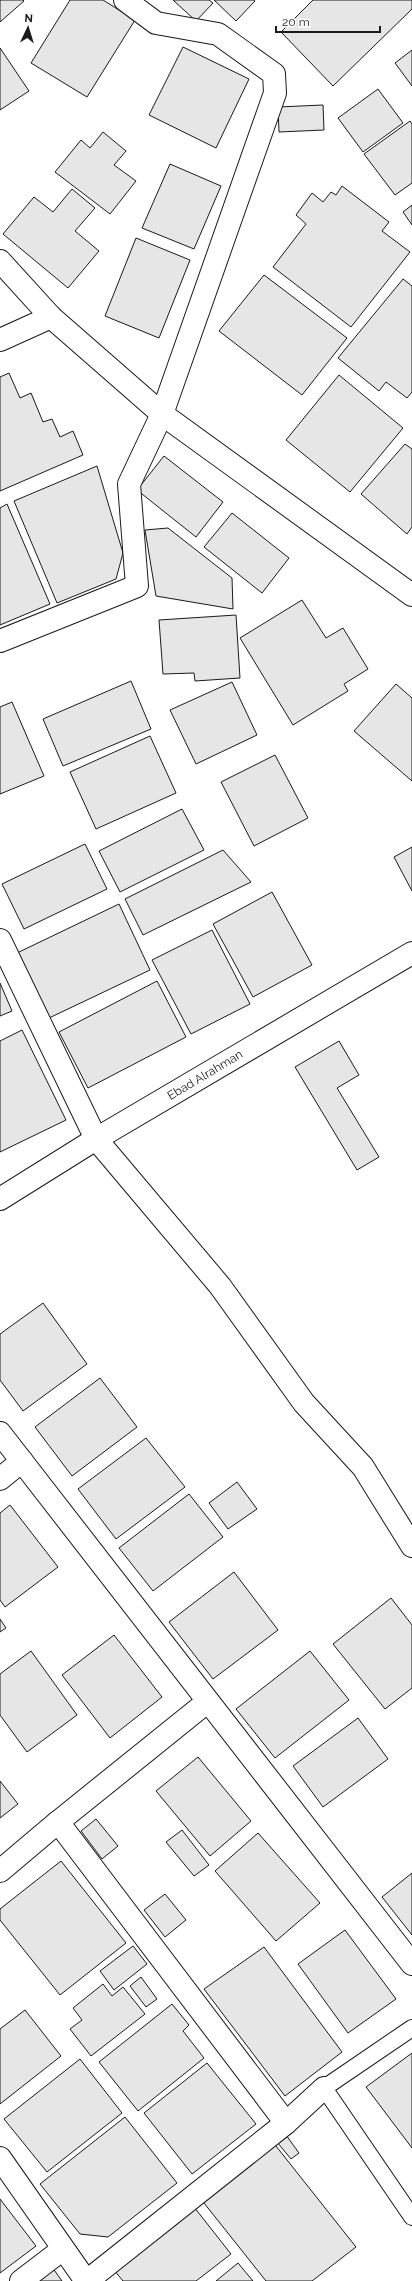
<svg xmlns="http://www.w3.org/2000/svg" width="412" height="2281" font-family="Raleway,sans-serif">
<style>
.building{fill:#e6e6e6;stroke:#1a1a1a}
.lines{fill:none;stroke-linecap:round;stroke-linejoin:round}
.lane-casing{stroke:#1a1a1a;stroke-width:18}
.street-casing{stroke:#1a1a1a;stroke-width:24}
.secondary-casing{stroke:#1a1a1a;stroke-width:24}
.lane{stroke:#fff;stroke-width:16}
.street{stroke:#fff;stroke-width:22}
.secondary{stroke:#fff;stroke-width:22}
.labels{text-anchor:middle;stroke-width:3;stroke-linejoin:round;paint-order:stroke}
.street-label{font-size:12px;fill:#1a1a1a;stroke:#fff}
</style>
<rect width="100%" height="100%" fill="#fff"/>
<!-- building -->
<g class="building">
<path d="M0 0H23L24 1 0 22Z"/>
<path d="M70 0H103L135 20 87 97 31 63Z"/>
<path d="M173 0H209L213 3 196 21Z"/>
<path d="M214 0H254L255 1 236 21Z"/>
<path d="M313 0H412V9L333 86 281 32Z"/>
<path d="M183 47 249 79 216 148 149 115Z"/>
<path d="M0 48 29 91 0 110Z"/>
<path d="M412 50V86L395 63Z"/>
<path d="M378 89 403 123 363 152 338 118Z"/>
<path d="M323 105 324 130 279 132 278 107Z"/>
<path d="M410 121 412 124V183L395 195 364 154Z"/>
<path d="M103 132 126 151 114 165 136 181 110 214 55 172 81 140 90 148Z"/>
<path d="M170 164 221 186 194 249 142 228Z"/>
<path d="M342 186 389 222 382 231 410 252 351 327 273 267 306 224 296 215 312 193 323 202 331 192 336 195Z"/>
<path d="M72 189 95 208 75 231 99 251 68 288 3 234 34 197 53 212Z"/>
<path d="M412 205V225L403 212Z"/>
<path d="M136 238 190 260 159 338 105 316Z"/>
<path d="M264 275 347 338 302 395 219 331Z"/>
<path d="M403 279 412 286V392L407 398 386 382 379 391 338 358Z"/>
<path d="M9 373 20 398 31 393 43 422 52 419 60 437 73 431 83 455 0 491V377Z"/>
<path d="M339 375 403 428 350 492 286 440Z"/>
<path d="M405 444 412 449V527L407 534 361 494Z"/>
<path d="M164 456 223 502 196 537 137 490Z"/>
<path d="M97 466 123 553 116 579 57 603 14 501Z"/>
<path d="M7 504 50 604 0 625V508Z"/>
<path d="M232 513 289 558 262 593 204 547Z"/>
<path d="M168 528 232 578 233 609 156 596 145 530Z"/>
<path d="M302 600 326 638 343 628 368 669 344 684 348 691 293 725 240 638Z"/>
<path d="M236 615 240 678 195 681 194 673 163 674 159 620Z"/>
<path d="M131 681 151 729 63 766 43 719Z"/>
<path d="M232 682 257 735 196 764 170 710Z"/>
<path d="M396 684 412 698V781L354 731Z"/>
<path d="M12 702 44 776 0 794V707Z"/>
<path d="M150 736 176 793 96 829 70 772Z"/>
<path d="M275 755 308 818 254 846 221 782Z"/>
<path d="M182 809 204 850 120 892 99 851Z"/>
<path d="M85 844 107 889 24 929 2 884Z"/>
<path d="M412 847V891L394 857Z"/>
<path d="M223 850 251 882 143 935 125 899Z"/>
<path d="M272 892 312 965 253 997 213 924Z"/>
<path d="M119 904 150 970 49 1018 17 953Z"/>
<path d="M212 930 250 1004 191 1034 152 960Z"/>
<path d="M157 981 186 1037 88 1088 59 1032Z"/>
<path d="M0 983 12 1011 0 1016Z"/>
<path d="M22 1030 66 1120 0 1152V1041Z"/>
<path d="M339 1041 359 1075 337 1088 379 1157 357 1170 295 1067Z"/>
<path d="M43 1303 87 1364 23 1411 0 1380V1334Z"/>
<path d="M100 1378 137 1427 72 1476 35 1427Z"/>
<path d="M146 1438 185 1487 116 1539 78 1489Z"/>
<path d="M237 1482 257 1509 228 1529 209 1503Z"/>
<path d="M189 1494 223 1537 153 1591 119 1548Z"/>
<path d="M10 1505 58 1567 5 1607 0 1600V1513Z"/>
<path d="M234 1572 278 1630 213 1679 169 1622Z"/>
<path d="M391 1598 412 1625V1688L385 1709 333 1644Z"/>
<path d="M0 1619 6 1628 0 1632Z"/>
<path d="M114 1635 162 1697 110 1738 62 1675Z"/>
<path d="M31 1651 77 1715 27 1752 0 1715V1674Z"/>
<path d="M310 1651 349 1700 275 1758 236 1709Z"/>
<path d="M358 1718 388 1759 323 1807 293 1766Z"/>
<path d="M198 1757 251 1821 210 1856 156 1791Z"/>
<path d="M0 1781 18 1804 0 1818Z"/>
<path d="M96 1819 118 1846 102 1859 81 1831Z"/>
<path d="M182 1830 209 1865 194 1876 166 1842Z"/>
<path d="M258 1833 320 1903 276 1941 215 1871Z"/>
<path d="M61 1861 126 1943 60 1995 0 1920V1909Z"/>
<path d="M412 1873V1935L382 1897Z"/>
<path d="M165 1894 186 1920 165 1937 144 1910Z"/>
<path d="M345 1930 396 1999 348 2033 298 1964Z"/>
<path d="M133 1946 147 1964 114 1990 100 1971Z"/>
<path d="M264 1947 342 2052 285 2096 204 1989Z"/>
<path d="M141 1977 157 1999 146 2007 130 1986Z"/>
<path d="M103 1984 112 1996 123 1987 145 2014 91 2056 70 2029 82 2020 73 2008Z"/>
<path d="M172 2004 189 2025 183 2031 204 2058 138 2111 99 2062Z"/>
<path d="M25 2010 61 2056 0 2104V2029Z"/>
<path d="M412 2053V2148L366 2087Z"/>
<path d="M80 2059 122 2113 47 2172 4 2119Z"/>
<path d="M207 2063 256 2124 192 2174 144 2113Z"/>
<path d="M125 2117 177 2183 108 2237 80 2234 40 2184Z"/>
<path d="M286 2135 299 2153 291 2159 277 2142Z"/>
<path d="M272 2141 356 2247 312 2281H266L200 2198Z"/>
<path d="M0 2199 36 2246 0 2273Z"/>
<path d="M194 2207 231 2254 196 2281H123L114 2270Z"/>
<path d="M238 2263 253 2281H216Z"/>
<path d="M52 2267 62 2281H33Z"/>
</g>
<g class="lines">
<!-- lane casing -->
<g class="lane-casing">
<path id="lane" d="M412 2028 324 2088 412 2217"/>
</g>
<!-- street casing -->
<g class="street-casing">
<g id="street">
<path d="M0 340 51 317"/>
<path d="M0 641 137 586 129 484 162 414 275 93 274 74 218 34 156 23 125 0"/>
<path d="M0 940 96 1139 220 1286 304 1403 363 1467 412 1546"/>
<path d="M0 1199 96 1139 412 953"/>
<path d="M0 1433 412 1964"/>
<path d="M0 1479 22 1461"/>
<path d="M58 1822 286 2123 324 2088"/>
<path d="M0 1871 58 1822 207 1702"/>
<path d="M0 2158 86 2281"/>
<path d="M21 2281 63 2249"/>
<path d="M87 2281 286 2123"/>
</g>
</g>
<!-- secondary casing -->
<g class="secondary-casing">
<path id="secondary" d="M0 261 51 317 162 414 412 595"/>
</g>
<!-- lane -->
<use href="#lane" class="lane"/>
<!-- street -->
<use href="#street" class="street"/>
<!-- secondary -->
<use href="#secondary" class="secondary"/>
</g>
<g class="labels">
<!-- street labels -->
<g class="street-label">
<text transform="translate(205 1075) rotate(-31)" y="4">Ebad Alrahman</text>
</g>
</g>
<!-- north arrow -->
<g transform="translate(28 28) rotate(4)" stroke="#ffffff" stroke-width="3" paint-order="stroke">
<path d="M0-3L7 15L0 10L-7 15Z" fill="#1a1a1a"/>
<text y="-6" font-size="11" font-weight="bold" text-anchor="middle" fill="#1a1a1a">N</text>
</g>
<!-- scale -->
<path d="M276 26v6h104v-6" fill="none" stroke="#1a1a1a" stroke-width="2"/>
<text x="282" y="26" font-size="12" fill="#1a1a1a" stroke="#ffffff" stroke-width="3" paint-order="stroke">20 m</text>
</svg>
